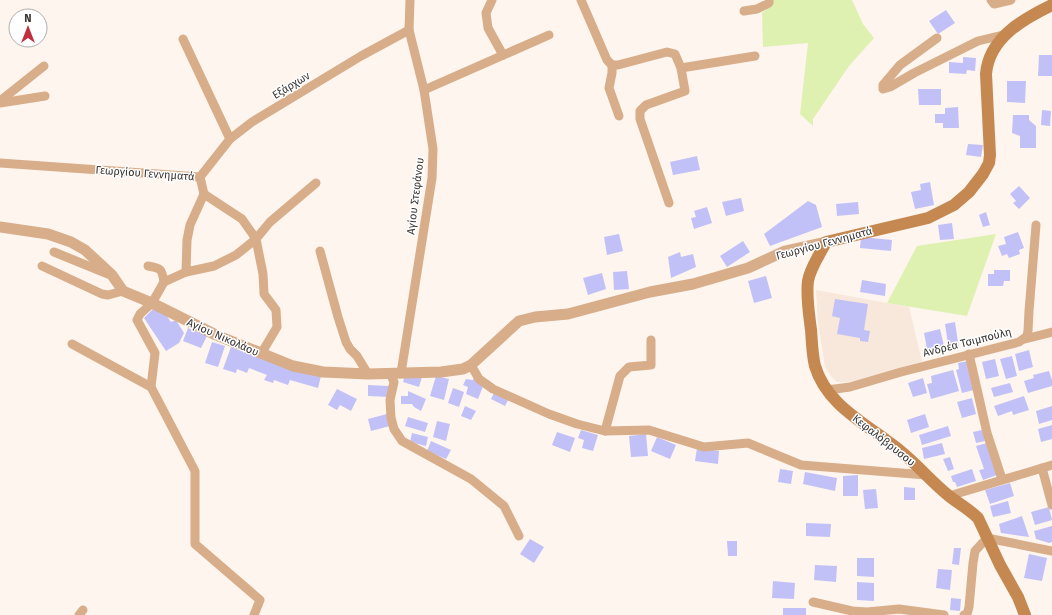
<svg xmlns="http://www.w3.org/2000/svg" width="1052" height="615" font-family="'Fira Sans',sans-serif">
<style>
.built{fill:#f7e8db}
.green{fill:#dff1b1}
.building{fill:#c2c1f7}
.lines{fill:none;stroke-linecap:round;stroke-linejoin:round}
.minor{stroke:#d8ad8a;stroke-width:9}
.tertiary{stroke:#d8ad8a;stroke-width:11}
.secondary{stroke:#c68851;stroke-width:12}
.labels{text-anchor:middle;stroke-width:3;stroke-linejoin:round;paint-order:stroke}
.street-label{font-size:11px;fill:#383532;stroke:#fff}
</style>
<rect width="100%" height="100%" fill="#fef5ee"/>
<!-- built -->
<path class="built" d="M816 290 909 307 922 362 857 381 845 382H837L831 376 825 367 818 323Z"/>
<!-- green -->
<g class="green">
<path d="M772 0H852L863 24 874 38 849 66 813 119V126L800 114 808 43 763 47 762 13 769 7Z"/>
<path d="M996 234 967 316 887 303 917 246Z"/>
</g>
<!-- building -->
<g class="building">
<path d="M946 10 955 23 938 34 929 21Z"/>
<path d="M1039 55H1052V76H1038Z"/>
<path d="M963 57 976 58 975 71 967 70 966 74 949 73V62L963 63Z"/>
<path d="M1007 81H1026L1025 103 1007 102Z"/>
<path d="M918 89H941V105H919Z"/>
<path d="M958 107 959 128H943V123H935V114H945V108Z"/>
<path d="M1042 110 1051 111 1050 126 1041 125Z"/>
<path d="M1013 115H1029V120L1036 126V148H1020V136L1012 133Z"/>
<path d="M968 144 983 145 981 157 966 155Z"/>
<path d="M697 156 700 170 673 175 670 162Z"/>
<path d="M930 182 934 205 915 209 911 192 921 190 920 184Z"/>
<path d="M1019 186 1030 198 1019 209 1013 203 1016 201 1010 194Z"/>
<path d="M741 198 744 211 726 216 722 202Z"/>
<path d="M808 201 816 205 822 227 770 246 764 234Z"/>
<path d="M858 202 859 214 837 216 836 204Z"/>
<path d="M707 207 712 223 694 229 691 218 696 217 694 211Z"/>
<path d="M986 212 990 225 983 227 979 215Z"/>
<path d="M952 223 954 239 940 240 938 225Z"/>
<path d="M1018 232 1024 248 1019 250 1020 254 1009 258 1007 254 1002 256 998 246 1006 244 1004 237Z"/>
<path d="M619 234 623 251 607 255 604 237Z"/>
<path d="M861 237 892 240 891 251 860 248Z"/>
<path d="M743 241 750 252 727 267 720 256Z"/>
<path d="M680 252 681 257 693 254 696 267 671 278 668 257Z"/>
<path d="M994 270H1010V281H1004L1003 286H988V274H994Z"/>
<path d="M627 271 629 289 614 290 613 272Z"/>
<path d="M602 273 606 289 588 295 583 278Z"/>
<path d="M766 276 772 298 754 303 748 281Z"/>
<path d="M862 280 886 284 885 296 860 292Z"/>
<path d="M835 299 868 304 864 330 870 331 868 342 860 341V338L837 334 840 318 832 316Z"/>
<path d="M154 308 166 315 171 322 176 320 184 333 179 343 166 351 144 318Z"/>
<path d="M955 322 959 349 949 351 945 324Z"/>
<path d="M188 328 207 336 201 348 183 341Z"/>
<path d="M940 329 945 350 928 354 924 333Z"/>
<path d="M212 342 225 346 218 367 205 363Z"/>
<path d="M231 347 272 362 321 376 318 388 290 380 288 385 274 380 273 383 264 380 267 375 249 368 247 373 237 369 236 373 223 369Z"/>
<path d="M1029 350 1033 367 1019 371 1015 354Z"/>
<path d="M1012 356 1017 376 1006 379 1000 359Z"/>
<path d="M995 359 999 376 986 379 982 362Z"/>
<path d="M968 361 974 390 962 393 956 370 959 369 958 363Z"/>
<path d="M953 370 959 391 931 399 927 384 932 383 931 376Z"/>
<path d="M1049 371 1052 380V386L1028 393 1024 381 1034 378 1033 375Z"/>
<path d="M405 375 422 377 419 387 403 382Z"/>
<path d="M475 375 484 384 478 399 466 394 468 387 463 385 466 379 473 380Z"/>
<path d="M436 376 449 379 444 400 430 396Z"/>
<path d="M923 378 927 393 913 397 908 383Z"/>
<path d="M1010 383 1013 392 994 397 991 388Z"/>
<path d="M368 385 389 386V397L368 396Z"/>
<path d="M453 388 464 392 459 407 448 403Z"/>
<path d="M337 389 357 399 351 411 340 405 337 410 328 405Z"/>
<path d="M408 391 426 399 421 411 414 407 412 404H401V396H408Z"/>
<path d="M495 391 509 398 505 406 491 399Z"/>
<path d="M1024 396 1029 410 1013 415 1012 411 998 416 994 406Z"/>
<path d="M972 398 976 414 962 418 957 402Z"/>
<path d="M465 406 476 411 471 420 461 416Z"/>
<path d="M1052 406V420L1039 424 1036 411Z"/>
<path d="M387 414 390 426 371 431 368 419Z"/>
<path d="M925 414 929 427 911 433 907 420Z"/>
<path d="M408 417 428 423 425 432 405 426Z"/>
<path d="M437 421 450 424 446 441 433 437Z"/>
<path d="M1052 425V439L1041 442 1038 429Z"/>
<path d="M948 426 951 436 922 445 919 435Z"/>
<path d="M581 430 598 435 593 451 582 448 584 440 578 438Z"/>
<path d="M982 430 985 441 976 443 973 432Z"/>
<path d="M557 432 575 438 570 452 552 445Z"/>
<path d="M412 433 428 437 426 446 410 442Z"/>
<path d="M646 434 648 456 631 457 629 436Z"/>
<path d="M657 437 676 445 670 459 651 451Z"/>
<path d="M431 441 451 450 446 459 427 451Z"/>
<path d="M942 443 945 454 924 459 922 448Z"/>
<path d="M987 443 997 475 983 480 979 470 984 469 976 446Z"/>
<path d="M697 448 719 451 718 464 695 461Z"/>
<path d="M950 457 954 469 948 471 943 459Z"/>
<path d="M780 469 793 471 791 484 778 482Z"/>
<path d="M972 469 976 481 957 487 955 482H953L951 476Z"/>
<path d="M805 472 837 478 835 491 803 484Z"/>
<path d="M858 475V496H843V476Z"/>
<path d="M1010 483 1014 496 990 504 985 490Z"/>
<path d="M904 487 915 488V500H904Z"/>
<path d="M876 489 878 508 865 509 863 490Z"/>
<path d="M1008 501 1011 513 993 517 990 506Z"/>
<path d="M1049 507 1052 520 1035 525 1031 512Z"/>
<path d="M1022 516 1029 537 1001 533 999 524Z"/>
<path d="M806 523 831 524 830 537 806 536Z"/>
<path d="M1052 526V542L1049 543 1036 539 1034 531Z"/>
<path d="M530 539 544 547 534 563 520 554Z"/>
<path d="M727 541H737V556H728Z"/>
<path d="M954 548H961L959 565 952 564Z"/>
<path d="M1029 554 1047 558 1042 581 1024 578Z"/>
<path d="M857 558H874V577L857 576Z"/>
<path d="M815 565 837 566 836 582 814 580Z"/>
<path d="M938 569 952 570 950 590 936 588Z"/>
<path d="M773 581 795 583 794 599 772 598Z"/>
<path d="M857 582 874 583V601L857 600Z"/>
<path d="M951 598 961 599 960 611 950 610Z"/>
<rect x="783" y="608" width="23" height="7"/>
</g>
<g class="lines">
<!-- minor -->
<g class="minor">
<path d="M492 0 486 13 488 28 503 55"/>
<path d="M581 0 607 60 612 65H618L667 52 675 54 681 68 685 91 646 105 640 111V119L669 203"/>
<path d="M991 0 994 4 1011 0"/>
<path d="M744 11 757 9 769 3V0"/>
<path d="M937 38 900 65 883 85V89L890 87 914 73 978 41 1007 34"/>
<path d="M183 39 230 139"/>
<path d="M612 65V73L609 88 619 116"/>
<path d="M681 68 755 56"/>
<path d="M424 90 549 35"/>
<path d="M0 101 44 66"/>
<path d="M0 103 45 96"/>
<path d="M0 163 200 177"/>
<path d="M200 177 230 139 252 122 361 56 409 30"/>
<path d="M200 177 204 194 242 219 256 239 263 274 264 294 276 310 277 327 261 354"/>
<path d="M320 251 338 317 346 342 350 349 357 356 368 374"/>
<path d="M54 252 108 274"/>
<path d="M42 266 102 294 108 295 123 291"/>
<path d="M148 266C161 268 162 269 164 282"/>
<path d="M186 272 187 240 190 225 204 194"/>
<path d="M1025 339 1052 332"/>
<path d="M72 344 151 387"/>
<path d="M969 354 987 433 1002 479"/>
<path d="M471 365 479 379 493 389 549 414 577 424 605 431 649 430 704 447 748 443 801 465 926 475"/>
<path d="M390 373 394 382 390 400 391 418 394 429 402 441 471 479 504 506 519 536"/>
<path d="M401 373 432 178 433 149 424 90 409 30 410 0"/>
<path d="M827 390 850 387 901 372 1019 342 1027 336 1028 331 1029 311 1036 225"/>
<path d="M605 431 620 376 629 367 651 365V340"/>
<path d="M1042 468 1052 505"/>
<path d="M949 496 1052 465"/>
<path d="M813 602 852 611 867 612 899 609 944 615"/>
<path d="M79 615 83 610"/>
<path d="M254 615 260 600 195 544V471L151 387 155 353 137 320 140 314 152 303 164 282 186 272 214 266 236 255 256 239 270 222 316 183"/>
<path d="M964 615 967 614 969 607 973 563 975 551 987 538 1052 551"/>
</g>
<!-- tertiary -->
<path class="tertiary" d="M0 227 48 234 71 242 85 250 112 275 123 291 152 303 216 335 293 366 323 372 368 374 441 372 463 369 471 365 519 321 535 317 568 314 650 292 693 284 748 268 785 251 826 242"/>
<!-- secondary -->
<path class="secondary" d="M1025 615 1018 597 1000 565 978 518C969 509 958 503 949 496 928 479 912 458 890 443 861 421 826 403 815 366 812 354 812 341 811 330 809 314 806 296 808 281 810 268 820 254 826 242L928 218 954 205 969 192 983 174 989 163 990 155 986 74C989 38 1023 19 1052 5"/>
</g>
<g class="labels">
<!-- street labels -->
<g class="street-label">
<text transform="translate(291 85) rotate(-31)" y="4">Εξάρχων</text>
<text transform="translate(145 173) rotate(4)" y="4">Γεωργίου Γεννηματά</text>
<text transform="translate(415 196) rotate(-83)" y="4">Αγίου Στεφάνου</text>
<text transform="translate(824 243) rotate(-15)" y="4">Γεωργίου Γεννηματά</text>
<text transform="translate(223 337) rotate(24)" y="4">Αγίου Νικολάου</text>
<text transform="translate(967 342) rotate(-14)" y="4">Ανδρέα Τσιμπούλη</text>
<text transform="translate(884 440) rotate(38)" y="4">Κεφαλόβρυσου</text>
</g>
</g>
<!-- north arrow -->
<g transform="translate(28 28)"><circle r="19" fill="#ffffff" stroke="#afaead"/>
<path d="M0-3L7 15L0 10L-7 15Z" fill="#c02f40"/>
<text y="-6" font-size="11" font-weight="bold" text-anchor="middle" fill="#383532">N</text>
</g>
</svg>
